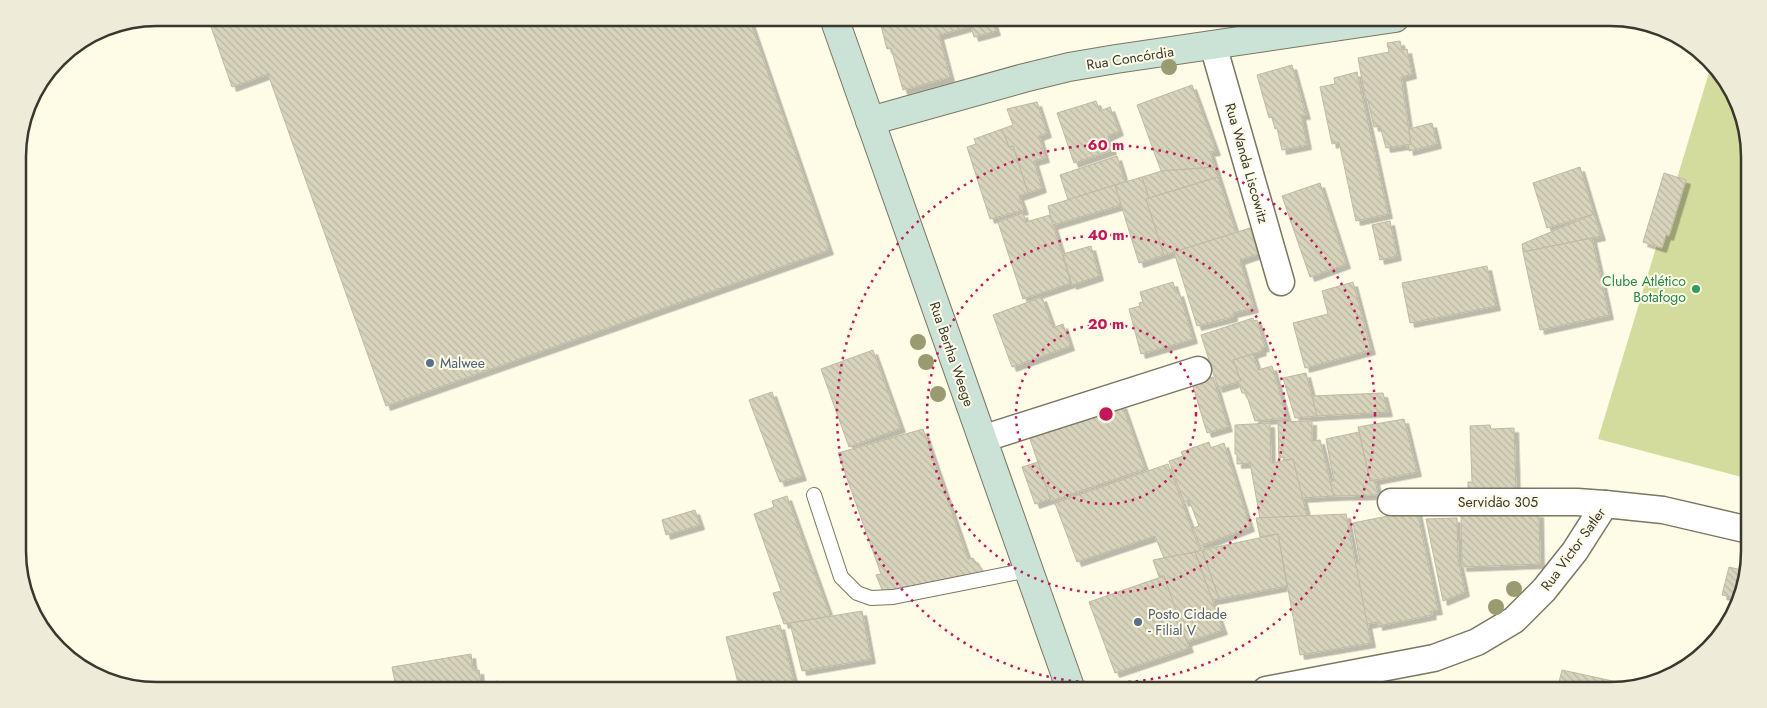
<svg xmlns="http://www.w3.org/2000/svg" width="1767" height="708" font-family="Jost,sans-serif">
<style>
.pitch{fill:#d3db9d}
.building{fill:url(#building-back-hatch);stroke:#bdb9a2;filter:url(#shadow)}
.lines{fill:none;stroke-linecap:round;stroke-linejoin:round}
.service-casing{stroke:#7a7661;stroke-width:16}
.minor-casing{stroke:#7a7661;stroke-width:29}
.secondary-casing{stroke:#7a7661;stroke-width:30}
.service{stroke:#fff;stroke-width:14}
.minor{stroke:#fff;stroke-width:26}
.secondary{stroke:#cbe2d6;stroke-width:28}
.tree{fill:#9a9b71}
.ring{fill:none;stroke:#c2185b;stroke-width:2.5;stroke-dasharray:2.5 5}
.leisure-dot{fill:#2e9e5b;stroke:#fefbe7;stroke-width:2}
.service-dot{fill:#5c6f8a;stroke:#fefbe7;stroke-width:2}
.labels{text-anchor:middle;stroke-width:4;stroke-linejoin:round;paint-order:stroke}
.street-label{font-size:14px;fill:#3a382e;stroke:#fefbe7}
.leisure-label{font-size:14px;fill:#27864d;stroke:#fefbe7;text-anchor:end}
.service-label{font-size:14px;fill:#4e5e75;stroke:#fefbe7;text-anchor:start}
.rim{fill:none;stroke:#3a382e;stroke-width:2.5}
.centre{fill:#c2185b;stroke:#fefbe7;stroke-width:2.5}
.ring-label{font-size:15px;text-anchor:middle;font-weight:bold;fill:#c2185b;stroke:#fefbe7;stroke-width:4;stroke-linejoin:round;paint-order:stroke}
</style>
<defs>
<pattern id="building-back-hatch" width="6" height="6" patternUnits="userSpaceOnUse" patternTransform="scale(1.25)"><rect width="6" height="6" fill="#d8d4bc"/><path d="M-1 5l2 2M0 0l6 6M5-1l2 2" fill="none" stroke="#bab7a2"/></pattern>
<filter id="shadow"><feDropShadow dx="4.5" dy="4.5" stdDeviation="0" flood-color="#0004"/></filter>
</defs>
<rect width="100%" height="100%" fill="#fefbe7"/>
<!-- pitch -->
<path class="pitch" d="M1712 63 1715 65 1748 139 1749 479 1598 439Z"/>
<!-- building -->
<g class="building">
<path d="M208 18H749L829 250 386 406 268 74 232 87Z"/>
<path d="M879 18H992L996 31 974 37 971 26 939 35 950 77 903 90 891 48 887 49Z"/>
<path d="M1400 41 1402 50 1407 49 1412 74 1401 77 1411 144 1386 148 1380 126 1374 127 1368 101H1366L1358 58 1389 52 1387 43Z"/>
<path d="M1292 65 1306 115H1301L1307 145 1282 150 1277 128 1275 129 1272 117 1269 118 1257 75Z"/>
<path d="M1357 72 1388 214 1356 221 1339 142 1332 144 1320 87 1335 84 1334 78Z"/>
<path d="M1192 85 1216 151 1210 152 1215 167 1161 171 1137 105Z"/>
<path d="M1096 101 1100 111 1110 107 1119 131 1108 136 1112 150 1074 163 1057 113Z"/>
<path d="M1037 102 1047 133 1039 136 1045 158 1034 161 1042 188 1028 193 1013 146 1009 147 1002 129 1013 125 1007 109Z"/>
<path d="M1432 123 1437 144 1409 151 1408 145 1411 144 1409 129Z"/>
<path d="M1002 129 1009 147 1013 146 1028 193 1019 196 1024 210 990 219 967 147 976 144 974 139Z"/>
<path d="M1117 156 1125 182 1068 200 1060 175Z"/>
<path d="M1215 167 1218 177 1149 198 1142 177 1162 171Z"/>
<path d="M1580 167 1594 214 1547 228 1533 183Z"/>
<path d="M1664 173 1686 180 1669 236 1666 235 1662 248 1643 242Z"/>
<path d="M1142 177 1149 198 1146 199 1164 255 1139 263 1115 185Z"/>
<path d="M1218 177 1236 233 1164 255 1146 199Z"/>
<path d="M1320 183 1346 264 1310 277 1282 196Z"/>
<path d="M1115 185 1121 205 1053 225 1048 206Z"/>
<path d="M1023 213 1026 222 1050 215 1071 283 1023 299 998 222Z"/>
<path d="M1594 214 1601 236 1523 252 1522 244Z"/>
<path d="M1390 221 1397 256 1380 260 1372 225Z"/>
<path d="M1250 228 1258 254 1240 260 1254 308 1233 313V317L1197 326 1174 252Z"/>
<path d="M1592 238 1609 315 1540 330 1523 252Z"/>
<path d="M1091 246 1099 276 1072 285 1063 254Z"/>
<path d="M1487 266 1496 306 1410 323 1402 283Z"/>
<path d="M1173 282 1176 293 1179 292 1193 339 1141 354 1129 309 1140 306 1139 303 1143 302 1140 292Z"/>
<path d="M1353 282 1371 350 1305 368 1293 323 1328 314 1322 291Z"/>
<path d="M1042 297 1053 328 1063 324 1070 346 1012 367 993 315Z"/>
<path d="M1253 318 1254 321 1257 320 1265 347 1261 348 1262 351 1233 360 1241 381 1218 388 1201 335Z"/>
<path d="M873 350 901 428 849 447 821 369Z"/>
<path d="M1253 354 1258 370 1272 366 1287 418 1255 421 1246 393H1242L1238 381H1241L1233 360Z"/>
<path d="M1306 373 1317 416 1295 418 1283 378Z"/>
<path d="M1213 377 1228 427 1207 433 1192 383Z"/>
<path d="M772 392 802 476 780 482 749 400Z"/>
<path d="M1383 393 1388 412 1317 416 1312 396Z"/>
<path d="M1122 404 1145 469 1051 501 1029 436Z"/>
<path d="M1404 419 1417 472 1370 481 1358 427Z"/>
<path d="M1312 421V441L1320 440 1334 496 1301 498 1293 459 1285 460 1284 457 1279 458 1278 422Z"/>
<path d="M1270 423 1271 463 1293 459 1307 516 1260 518 1250 463 1237 464V454H1235V425Z"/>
<path d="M1490 425 1491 429 1514 428 1516 491 1468 492V482H1472L1470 426Z"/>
<path d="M923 429 968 559 973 558 984 574 883 592 876 575 881 574 838 453Z"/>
<path d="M1359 432 1370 481 1375 480 1378 495 1334 496 1330 482 1334 481 1326 439Z"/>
<path d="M1209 442 1211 448 1224 443 1250 527 1200 546 1193 528 1199 526 1189 500 1184 502 1169 461 1183 456 1181 452Z"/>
<path d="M1038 462 1050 499 1035 504 1022 467Z"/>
<path d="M1168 464 1200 551 1164 558 1155 536 1077 562 1055 503Z"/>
<path d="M787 496 830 616 784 624 773 593 781 591 754 514 774 507 772 501Z"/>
<path d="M695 510 700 525 666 535 662 520Z"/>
<path d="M1417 510 1438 610 1431 611 1432 615 1378 626V622L1367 624 1355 563 1360 562 1353 523Z"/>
<path d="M1539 513 1540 564 1462 567 1461 514Z"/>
<path d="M1346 514 1371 643 1300 655 1278 534 1260 537 1256 518Z"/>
<path d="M1457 518 1458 559 1465 592 1443 601 1426 519Z"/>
<path d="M1278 534 1287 586 1219 599 1202 550Z"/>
<path d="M1202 550 1219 599 1212 600 1195 552Z"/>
<path d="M1195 552 1223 630 1186 642 1164 576 1159 577 1153 560Z"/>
<path d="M1729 567 1746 571 1742 596 1732 610 1735 598 1722 595Z"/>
<path d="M1164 576 1189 648 1115 673 1089 602Z"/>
<path d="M862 611 871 659 802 671 790 623Z"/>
<path d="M780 625 796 690H740L726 637Z"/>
<path d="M471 654 473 670H479L481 684 498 681 500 690H355V689L395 682 392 667Z"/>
<path d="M1562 670 1631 685 1619 690H1557Z"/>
<path d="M1017 682 1020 690H995Z"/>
</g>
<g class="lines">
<!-- service casing -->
<g class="service-casing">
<path id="service" d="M814 495 841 577 857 593 871 598 893 597 1028 570"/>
</g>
<!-- minor casing -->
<g class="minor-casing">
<g id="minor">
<path d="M1213 45 1281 282"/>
<path d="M982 439 1198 370"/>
<path d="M1391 502H1577L1605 504"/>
<path d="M1266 690 1434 658 1477 642 1514 620 1544 590 1575 551 1605 504 1663 510 1749 530"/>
</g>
</g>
<!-- secondary casing -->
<g class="secondary-casing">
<g id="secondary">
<path d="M834 18 1071 690"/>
<path d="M870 121 1024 78 1069 67 1116 59 1395 18"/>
</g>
</g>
<!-- service -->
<use href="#service" class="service"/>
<!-- minor -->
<use href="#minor" class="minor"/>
<!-- secondary -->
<use href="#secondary" class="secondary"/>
</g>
<!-- trees -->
<g class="tree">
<circle cx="1169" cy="67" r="8"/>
<circle cx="918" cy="342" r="8"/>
<circle cx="926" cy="362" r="8"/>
<circle cx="938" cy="394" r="8"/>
<circle cx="1514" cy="589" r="8"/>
<circle cx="1496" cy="607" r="8"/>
</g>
<!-- distance rings -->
<g class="ring">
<circle cx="1106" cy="414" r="90"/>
<circle cx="1106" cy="414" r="179"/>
<circle cx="1106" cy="414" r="269"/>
</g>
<!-- markers -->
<circle class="leisure-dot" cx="1696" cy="289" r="5"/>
<g class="service-dot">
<circle cx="430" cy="363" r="5"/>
<circle cx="1138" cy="622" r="5"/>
</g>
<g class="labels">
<!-- street labels -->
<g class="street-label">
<text transform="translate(1130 58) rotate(-9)" y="5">Rua Concórdia</text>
<text transform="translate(1247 163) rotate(74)" y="5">Rua Wanda Liscowitz</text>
<text transform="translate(952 354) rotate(71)" y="5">Rua Bertha Weege</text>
<text x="1498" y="507">Servidão 305</text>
<text transform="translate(1573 549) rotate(-54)" y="5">Rua Victor Satler</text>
</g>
<!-- leisure labels -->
<g class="leisure-label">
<text x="1686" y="286">Clube Atlético<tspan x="1686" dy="16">Botafogo</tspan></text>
</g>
<!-- service labels -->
<g class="service-label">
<text x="440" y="368">Malwee</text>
<text x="1148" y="619">Posto Cidade<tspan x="1148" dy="16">- Filial V</tspan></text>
</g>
</g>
<!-- crop -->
<path d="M0 0H1767V708H0ZM157 26H1610A131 131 0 0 1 1741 157V551A131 131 0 0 1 1610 682H157A131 131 0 0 1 26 551V157A131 131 0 0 1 157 26Z" fill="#eeebd8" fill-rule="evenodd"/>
<path class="rim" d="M157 26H1610A131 131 0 0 1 1741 157V551A131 131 0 0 1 1610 682H157A131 131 0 0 1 26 551V157A131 131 0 0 1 157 26Z"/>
<circle cx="1106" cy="414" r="8" class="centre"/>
<g class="ring-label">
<text x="1106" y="150">60 m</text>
<text x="1106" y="240">40 m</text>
<text x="1106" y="329">20 m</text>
</g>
</svg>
